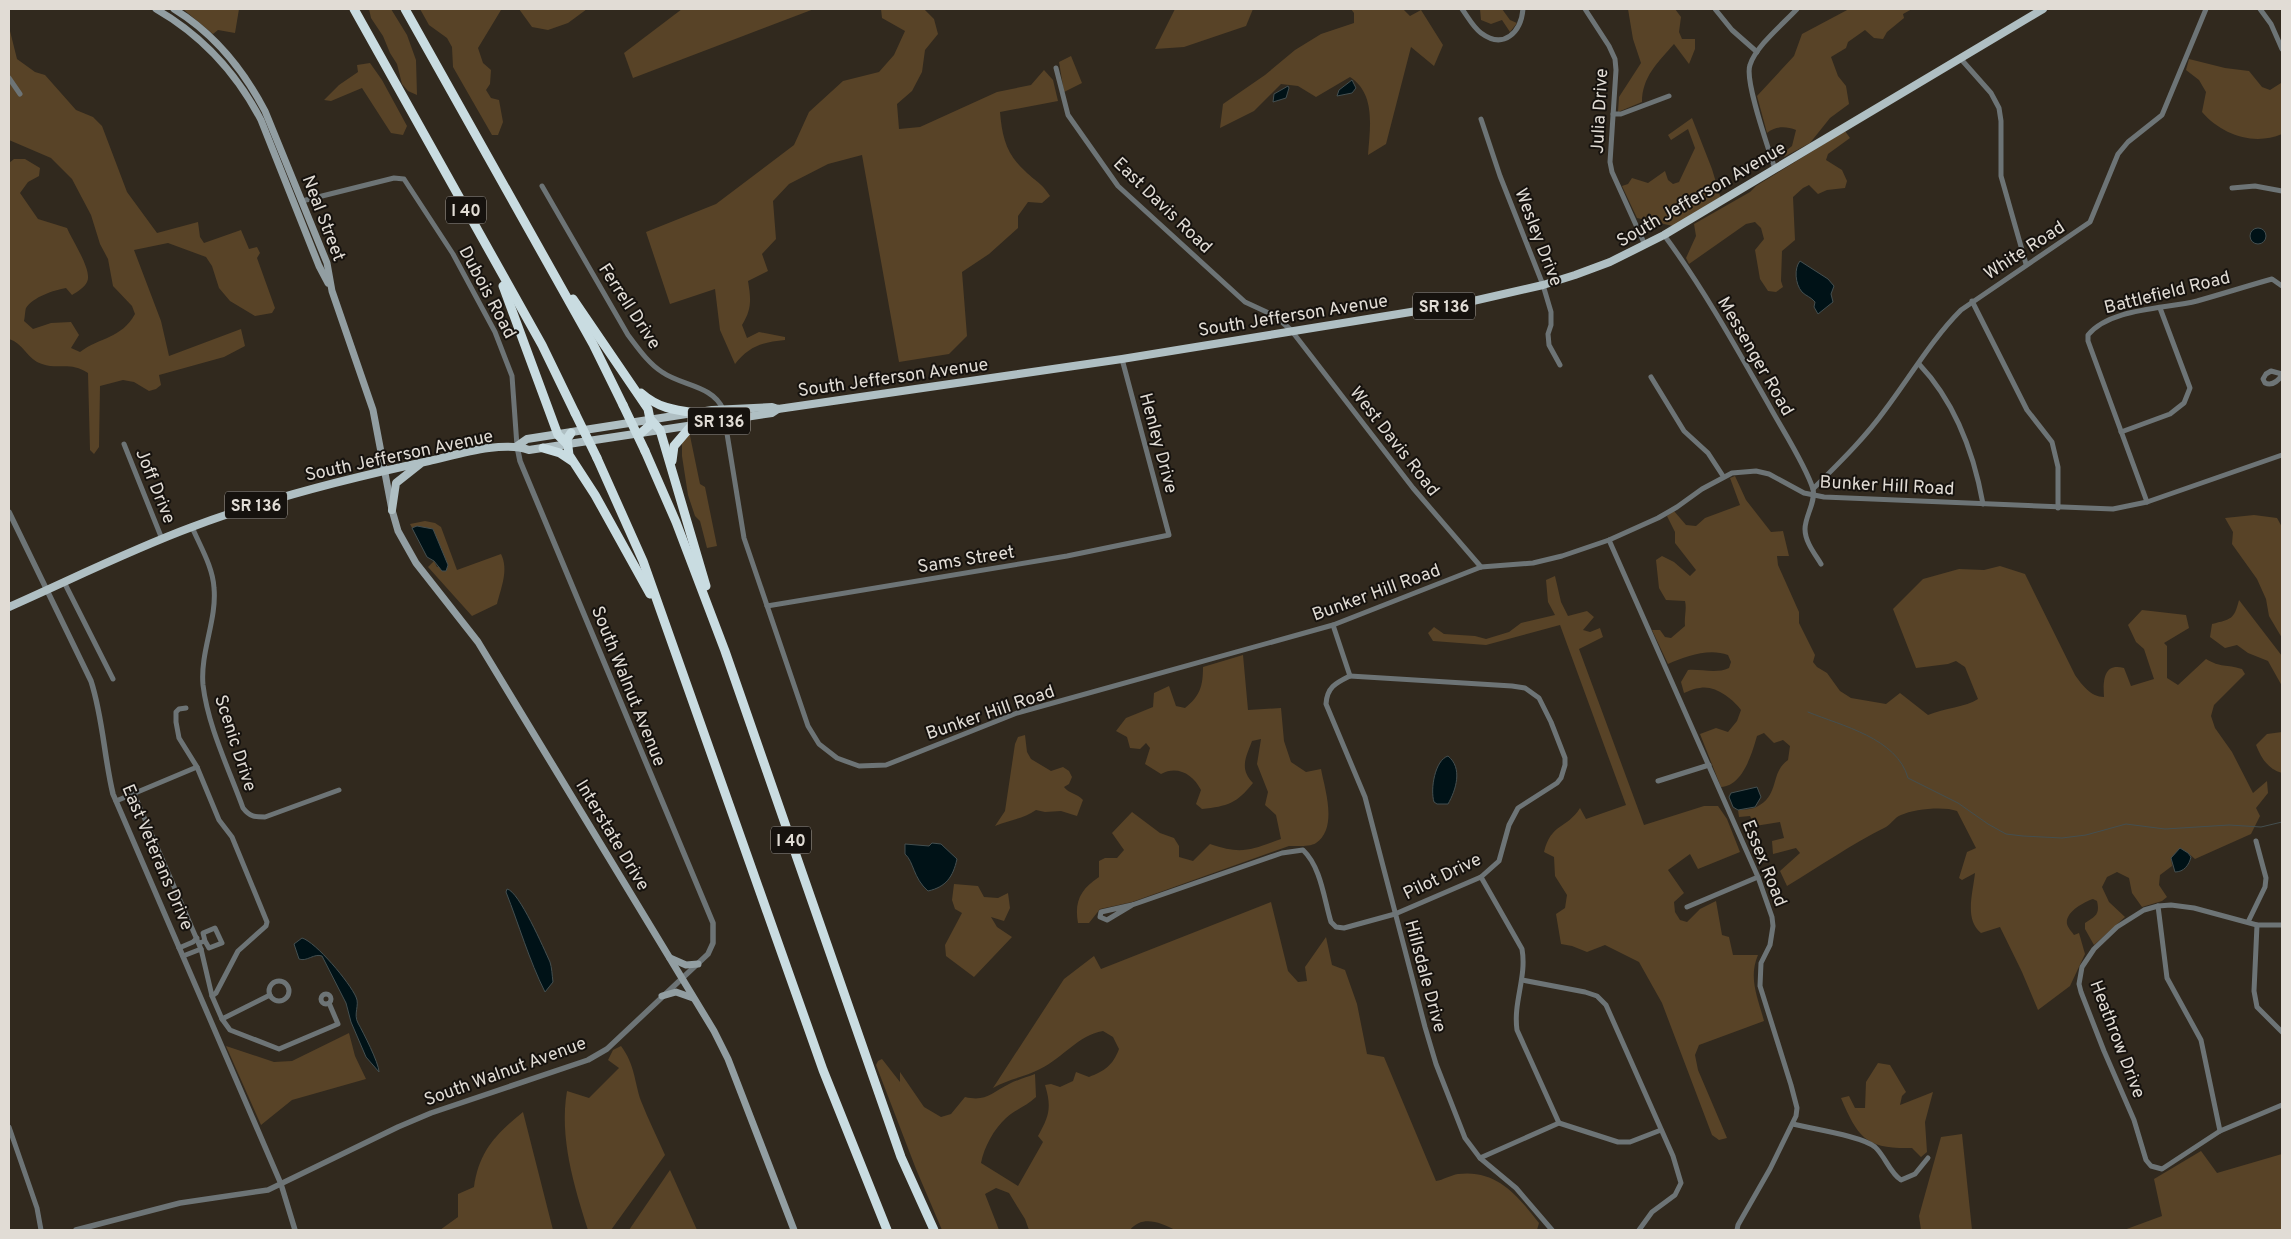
<svg xmlns="http://www.w3.org/2000/svg" width="2291" height="1239" font-family="Overpass,sans-serif">
<style>
.green{fill:#584327}
.water{fill:#001217;stroke:#444f50}
.lines{fill:none;stroke-linecap:round;stroke-linejoin:round}
.stream{stroke:#444f50;stroke-width:1}
.minor{stroke:#6d7476;stroke-width:5}
.tertiary{stroke:#6d7476;stroke-width:5.5}
.secondary{stroke:#929ea2;stroke-width:7}
.primary{stroke:#afbfc3;stroke-width:8}
.motorway{stroke:#c9dce1;stroke-width:9}
.motorway-bridge{stroke:#c9dce1;stroke-width:9}
.labels{text-anchor:middle;stroke-width:4;stroke-linejoin:round;paint-order:stroke}
.shield{fill:#16120e;stroke:#a49f99;stroke-width:1}
.shield-label{font-size:16px;font-weight:bold;fill:#e1dcd5}
.street-label{font-size:18px;fill:#e1dcd5;stroke:#16120e}
</style>
<rect width="100%" height="100%" fill="#31291e"/>
<!-- green -->
<g class="green">
<path d="M183 9H239L235 33 218 30 213 34Z"/>
<path d="M369 9H391L407 35 416 60 417 95 408 91 402 84 397 64 390 53 383 36 371 18Z"/>
<path d="M420 9H504L501 10 478 48 483 63 491 70 490 84 486 90 491 98 499 100 503 122 498 135H492L453 67 452 47 447 38 429 25Z"/>
<path d="M519 9H587L568 23 548 30 532 27Z"/>
<path d="M682 9H814L633 78 624 53Z"/>
<path d="M881 9H924L934 19 938 34 925 50 922 72 912 91 897 104 899 129 920 127 997 92 1031 85 1044 70 1053 80 1058 101 1000 112C1002 136 1006 154 1025 171 1036 182 1040 181 1050 196L1042 203 1028 202 1018 216V228L989 254 962 272 967 336 949 354 899 362 862 155 828 164 789 184 773 201 776 239 762 254 768 271 748 281C751 299 752 309 742 325L747 338 759 332 785 337V340C763 342 749 346 735 364L720 330 715 289 670 304 646 232 716 204 794 145 809 112 843 81 879 72 894 55 905 31 882 18Z"/>
<path d="M1175 9H1253L1246 26 1184 47 1155 49Z"/>
<path d="M1351 9H1403L1410 16 1421 10 1443 45 1434 66 1411 47 1386 144 1368 155C1370 127 1376 94 1350 77L1316 97 1298 86 1281 84 1254 111 1220 128 1223 104 1265 75 1295 50 1321 34 1354 23V13Z"/>
<path d="M1480 9H1502L1510 20 1517 23 1510 32 1502 20 1491 24 1481 20Z"/>
<path d="M1628 9H1675L1681 17 1679 32 1682 39H1695V49L1689 64 1674 44C1658 62 1642 77 1642 102L1618 112 1619 97 1641 63 1633 39Z"/>
<path d="M1849 9H1912L1903 14 1904 18 1887 32 1883 39 1874 38 1865 30 1848 42 1846 48 1831 57 1838 76 1846 86 1849 104 1830 118 1810 143 1784 157 1787 150 1792 146 1796 130C1786 126 1775 126 1767 133L1757 96 1794 56 1802 34Z"/>
<path d="M9 27 17 59 35 72 45 75 76 110 93 117 102 126 127 192 157 233 198 222 200 237 204 243 241 230 249 249 257 247 260 253 257 258 275 308 272 313 255 316 230 301 219 288 212 266 206 257 168 243 134 250 161 321 169 356 241 329 245 346 224 357 159 375 161 385 156 389 149 391 134 382 123 380 100 386 99 447 94 454 90 450 88 373C70 361 59 370 42 364 28 360 23 343 9 339V163L14 159H25L40 168 39 176 28 182 20 193 38 219 67 228C72 240 93 271 87 282 85 287 77 292 72 295L66 288C54 290 33 297 26 308 25 311 25 317 24 321L33 329 51 323 71 322 79 335 71 348 80 352C100 337 121 339 135 314L132 306 113 286 108 259 100 244 91 215 72 179 51 158 9 140Z"/>
<path d="M1071 56 1082 83 1064 92 1059 62Z"/>
<path d="M2189 59 2225 68 2249 71 2262 87 2270 90 2281 83 2282 134C2254 146 2222 135 2202 112L2206 92 2199 80 2186 70Z"/>
<path d="M370 63 382 80 407 126 403 135 391 133 362 88 331 101 324 100 339 85 358 72 357 65Z"/>
<path d="M1692 118 1712 169 1721 199 1673 226 1637 218 1622 186 1628 184 1632 178 1648 183 1665 171 1668 180 1673 184 1679 182 1695 148 1688 129 1671 140 1668 135Z"/>
<path d="M1845 131 1850 138 1828 154 1826 160 1842 170 1847 181 1845 188 1827 190 1818 194 1809 185 1803 188 1793 197 1795 240 1782 251 1781 281 1783 287 1776 292 1768 291 1760 279 1755 250 1764 239 1761 228 1755 222 1746 224 1689 264 1686 258 1696 236 1694 224 1750 192 1756 186Z"/>
<path d="M689 431 700 484 705 487 717 546 707 548 700 521 695 516 688 495 682 456V439Z"/>
<path d="M1735 476 1746 500 1771 532 1783 531 1789 556H1777L1778 565 1799 612V623L1815 655 1813 662 1817 667 1827 673 1840 691 1851 698 1886 704 1900 693 1928 715C1944 708 1966 707 1978 699L1965 667 1956 661 1948 664 1916 668 1893 609 1923 579 1959 569 1984 570 2000 566 2025 574 2075 675C2082 685 2091 697 2104 697 2103 682 2103 662 2124 668L2131 686 2154 679 2144 649 2136 642 2128 625 2142 610 2186 615 2189 628 2164 643 2167 646V678L2178 685 2206 659C2221 668 2226 664 2242 669L2245 674 2214 705 2211 716 2215 728 2232 752 2253 793 2267 781 2268 793 2256 808 2260 816 2251 834 2195 859 2188 853 2171 858 2172 866 2160 875 2159 885 2167 897 2162 901 2142 907 2132 893 2129 878 2117 872 2107 877 2102 887 2109 902 2125 917 2094 945 2085 929V923C2096 916 2100 914 2097 901L2093 899C2084 902 2065 912 2067 924 2068 928 2072 932 2074 935L2079 933 2085 954 2070 986 2038 1010 2022 972 2000 927 1981 933C1964 919 1973 893 1975 873L1962 880 1959 878 1967 852 1976 848 1957 811C1944 806 1914 809 1901 815 1895 817 1891 824 1886 827 1852 844 1820 866 1787 886L1780 871 1800 853 1796 848 1773 854 1772 841 1784 838 1780 822 1755 826 1750 816 1739 817 1738 810C1743 809 1748 810 1754 808 1781 797 1769 773 1788 760L1790 746 1783 740 1774 743 1764 733 1757 736C1752 753 1743 786 1721 787L1700 734 1716 728 1728 732 1737 721 1741 710C1733 699 1715 685 1700 688 1695 688 1689 691 1684 693L1681 682 1688 670C1702 669 1716 674 1729 668L1731 662 1728 655C1709 648 1686 656 1668 664L1652 630H1660L1665 637 1671 638 1685 626C1684 617 1687 609 1685 601L1666 600 1659 588 1656 560 1662 556 1674 562 1690 576 1696 570 1675 543V532L1667 516 1674 511 1686 525 1696 526 1705 518 1740 505 1730 478Z"/>
<path d="M2254 515 2277 518 2282 527V638L2269 616 2266 599 2257 579 2232 544 2233 532 2225 518Z"/>
<path d="M425 521 435 523 441 527 457 570 501 554C509 570 501 588 497 604L472 616 428 567 434 561 437 567 448 565 433 529 417 526 412 528 410 524Z"/>
<path d="M1555 576 1561 602 1568 616 1587 611 1594 617 1583 630 1590 632 1600 628 1603 637 1579 649 1644 825 1704 806H1718L1727 819 1740 852 1698 869 1690 854 1668 870 1684 893 1674 902 1675 912 1680 920 1687 922 1700 909 1716 901 1722 935 1729 937 1733 955H1758C1748 978 1758 998 1764 1021L1699 1045 1695 1055 1698 1070 1727 1138 1719 1140 1712 1135 1662 1003 1639 962 1605 945 1587 952 1572 946 1561 944 1556 914 1565 908 1567 895 1555 876 1554 857 1544 852C1551 823 1567 829 1580 808L1586 819 1626 805 1560 625 1486 645 1433 641 1428 633 1434 627 1444 634 1475 636 1486 639 1509 632 1521 623 1555 615 1548 602 1546 580Z"/>
<path d="M2239 600 2282 656V686L2268 661 2248 653 2237 645 2225 648 2210 637 2212 624C2231 619 2234 620 2239 600Z"/>
<path d="M1243 655 1248 710 1281 708 1284 741 1291 762 1306 772 1321 769C1325 790 1338 828 1316 843 1310 847 1297 846 1289 846L1132 902 1100 909 1089 923H1078C1074 901 1081 889 1099 877V861L1105 858H1117L1124 850 1112 833 1132 812 1160 833 1174 838 1179 846V857L1193 861 1210 844C1242 855 1250 850 1281 839L1276 815 1265 805 1268 792 1257 764 1261 739 1252 741C1246 757 1239 769 1253 783 1236 804 1228 806 1202 809L1196 804 1201 790C1193 774 1177 765 1161 774L1145 764 1150 748 1146 743 1140 749 1130 748 1127 737 1116 731 1126 718 1153 707 1154 693 1169 686 1176 706 1185 708C1200 696 1203 686 1203 667Z"/>
<path d="M2282 732V773C2268 769 2261 758 2256 745L2267 734Z"/>
<path d="M1025 735 1027 752 1031 759 1051 771 1063 767 1069 771 1072 777 1069 784 1064 787C1069 794 1077 793 1083 800L1077 816 1061 811 1045 812 1036 810C1023 819 1009 820 995 826L1005 811 1015 744 1018 737Z"/>
<path d="M954 884 978 886 984 897 998 898 1008 893 1010 908 1004 921 991 917 997 927 1012 937 974 977 946 956 945 945 962 913 955 909 952 900Z"/>
<path d="M1271 902 1288 971 1298 982 1307 981 1305 967 1326 937 1332 965 1345 970 1357 1004 1367 1054 1384 1057 1436 1181C1443 1180 1451 1175 1458 1174 1497 1169 1518 1196 1539 1223L1537 1230H1175C1160 1222 1142 1215 1130 1230H1029L1025 1219 1009 1193 996 1188 985 1194 999 1230H942L916 1169 876 1065 878 1061 882 1059 900 1082V1072L924 1107 941 1117 951 1114 965 1097C986 1102 991 1093 1009 1084 1017 1080 1027 1077 1035 1074L1036 1097C1027 1106 1016 1109 1006 1118 994 1129 984 1147 981 1163L1018 1186 1043 1142 1038 1136C1049 1116 1052 1108 1045 1085L1051 1084 1060 1087 1073 1081 1076 1072 1089 1077C1105 1071 1113 1065 1119 1049L1113 1037 1103 1031C1077 1036 1064 1057 1040 1069 1025 1077 1008 1079 993 1088L1064 979 1094 956 1101 969Z"/>
<path d="M349 1033 355 1056 366 1079 292 1100 261 1125 226 1046 274 1062 292 1061Z"/>
<path d="M621 1046C635 1065 634 1080 641 1101 648 1119 657 1137 665 1155L611 1230H588C574 1186 559 1137 567 1091L589 1098 619 1068 608 1060 613 1050Z"/>
<path d="M1878 1063 1890 1065 1906 1092 1902 1096 1900 1105 1933 1092 1925 1122 1927 1152 1921 1157 1912 1148C1866 1149 1858 1138 1841 1098L1849 1096 1855 1108H1865L1866 1082Z"/>
<path d="M523 1112 553 1230H440L458 1217V1194L474 1187C479 1151 496 1134 523 1112Z"/>
<path d="M1962 1134 1972 1230H1921L1919 1216 1941 1137Z"/>
<path d="M2201 1151 2217 1173 2282 1154V1230H2124L2162 1216 2154 1179Z"/>
<path d="M670 1170 697 1230H629Z"/>
</g>
<!-- water -->
<g class="water">
<path d="M1352 80 1356 88 1352 93 1337 96 1339 90Z"/>
<path d="M1288 86 1289 88 1286 98 1273 102 1274 94Z"/>
<circle cx="2258" cy="236" r="8"/>
<path d="M1800 261 1828 279 1834 286 1831 294 1833 302 1818 314 1814 307 1815 302C1811 297 1806 296 1802 292 1795 284 1794 268 1800 261Z"/>
<path d="M417 526 433 529 448 565 446 571H442L434 561 427 557 412 528Z"/>
<path d="M1448 756C1463 768 1456 790 1448 804H1437L1434 802C1430 789 1435 760 1448 756Z"/>
<path d="M1757 787 1761 797 1755 807 1738 810 1733 807 1729 797 1731 793Z"/>
<path d="M932 843 941 844 957 859C953 877 946 887 928 891 913 878 914 862 905 854V844L929 846Z"/>
<path d="M2180 848 2188 853 2191 857C2189 865 2184 872 2175 872L2171 858Z"/>
<path d="M507 889C519 891 544 949 550 962 552 968 552 975 553 982L545 992C529 960 519 925 506 892Z"/>
<path d="M302 938C316 942 350 983 356 997 360 1005 353 1014 358 1023 363 1032 379 1063 379 1072L366 1057 351 1022 346 1003 322 956C314 953 307 962 299 959L294 944Z"/>
</g>
<g class="lines">
<!-- stream -->
<path class="stream" d="M1808 712C1842 726 1897 738 1908 778L1958 803 1988 824 2006 834 2023 836 2062 838 2086 835 2126 824 2165 829 2229 825 2261 827 2282 822"/>
<!-- minor -->
<g class="minor">
<path d="M1462 9C1468 17 1473 27 1481 33 1504 50 1521 32 1523 9"/>
<path d="M1585 9 1609 46 1615 59 1616 70 1610 162 1612 172 1645 245"/>
<path d="M1715 9 1732 30 1757 52"/>
<path d="M2260 9 2271 24 2282 49"/>
<path d="M1960 58 1991 93 1999 108 2001 121V176L2026 264"/>
<path d="M1056 68 1068 115 1118 186 1245 302 1275 316 1291 330 1413 488 1481 567"/>
<path d="M9 78 20 94"/>
<path d="M1613 114H1621L1669 96"/>
<path d="M1481 119 1500 176 1543 285 1551 312V325L1548 334 1549 345 1560 365"/>
<path d="M1775 169C1769 150 1744 80 1750 65 1756 46 1783 24 1797 9"/>
<path d="M542 186 628 335C638 348 648 363 662 372 682 386 712 385 723 409L744 538 808 726 819 744 837 758 859 766 886 765 1017 713 1333 625 1481 567 1533 563 1562 556 1609 540 1658 518 1677 507 1702 489 1732 473 1756 471 1769 474 1804 493 1824 497 2113 509 2147 502 2282 455"/>
<path d="M2232 188 2255 186 2282 191"/>
<path d="M302 201 394 178 404 179 453 254 495 332 512 376 517 446"/>
<path d="M1664 235C1704 289 1737 349 1770 407 1782 429 1806 466 1813 489 1816 502 1805 516 1805 529 1805 542 1815 554 1821 564"/>
<path d="M1972 301 2027 410 2052 442 2058 467V508"/>
<path d="M1919 364C1955 402 1974 454 1983 504"/>
<path d="M2282 374 2271 371 2266 374 2263 379 2265 383C2272 386 2278 381 2282 375"/>
<path d="M1651 377 1684 431 1708 453 1723 476"/>
<path d="M2121 432 2170 414 2184 403 2190 388 2160 308"/>
<path d="M124 444 162 539"/>
<path d="M1813 489C1838 464 1864 439 1885 410 1910 377 1932 339 1961 310L2090 222 2118 154 2128 142 2162 115 2206 9"/>
<path d="M2147 502 2088 341V335C2110 308 2165 309 2197 301 2222 294 2247 286 2272 279L2282 286"/>
<path d="M192 527C200 546 213 567 214 588 217 620 200 652 203 685 208 727 229 769 243 808 250 817 255 817 265 817L339 790"/>
<path d="M1609 540 1758 877 1772 917 1773 926 1770 945 1761 963 1760 986 1791 1085 1797 1108 1796 1116 1770 1169 1738 1225 1737 1230"/>
<path d="M64 582 113 679"/>
<path d="M767 606 1067 556 1169 535 1122 359"/>
<path d="M1333 625 1350 676C1336 683 1327 687 1326 704L1365 797 1425 1027 1436 1064 1465 1138 1480 1158 1516 1188 1552 1230"/>
<path d="M1658 781 1709 765"/>
<path d="M134 794 201 949"/>
<path d="M116 801 197 767"/>
<path d="M1481 877 1522 949C1527 977 1513 1002 1517 1030L1559 1123"/>
<path d="M1132 905 1107 920 1100 917 1101 912 1132 905 1282 853 1303 850C1321 867 1324 899 1331 922L1336 927 1344 928 1395 914 1481 877 1499 861 1509 825 1518 808 1557 783 1561 778 1565 765V758L1551 722 1539 698 1525 688 1512 686 1350 676"/>
<path d="M2158 906 2167 978 2201 1040 2220 1131"/>
<path d="M1687 907 1758 877"/>
<path d="M2248 922 2265 887 2266 878 2256 841"/>
<path d="M2257 925 2254 991 2257 1007 2282 1032"/>
<path d="M2282 925H2257L2194 908 2171 905 2158 906 2144 910 2117 927 2094 949 2082 967 2079 984 2081 992 2104 1051 2134 1120 2146 1160 2151 1166 2162 1169 2220 1131 2282 1105"/>
<path d="M199 943 205 941 209 948 222 943 215 928 203 933 205 941"/>
<path d="M179 948 193 942 197 938"/>
<path d="M183 956 201 949 212 996 216 993 238 951 266 926 267 922 232 837 219 820 197 767 179 738 176 722V712L179 709 186 708"/>
<path d="M1522 980 1585 992 1597 996 1606 1005 1673 1156 1681 1183 1675 1195 1652 1212 1639 1230"/>
<circle cx="279" cy="991" r="10"/>
<circle cx="326" cy="999" r="5"/>
<path d="M212 996 222 1019 270 995"/>
<path d="M222 1019 230 1030 279 1049 338 1024 329 1003"/>
<path d="M1793 1124C1812 1129 1862 1136 1875 1147 1885 1156 1890 1173 1901 1180L1915 1174 1928 1158"/>
<path d="M9 1127 37 1208 41 1230"/>
<path d="M1480 1158 1559 1123 1618 1142H1630L1661 1130"/>
</g>
<!-- tertiary -->
<g class="tertiary">
<path d="M9 512 91 681C103 718 104 757 113 794L281 1184 295 1230"/>
<path d="M76 1230 180 1203 268 1190 398 1127 431 1113 588 1060 607 1049 708 954 713 943V923L520 461 517 446"/>
</g>
<!-- secondary -->
<g class="secondary">
<path d="M156 9C203 36 236 72 261 120L319 266 328 283"/>
<path d="M174 9C215 34 243 69 265 111L327 263 332 291 373 410 392 510 398 531 416 563 478 642 714 1031 728 1059 794 1230"/>
<path d="M670 958 686 965 698 964"/>
<path d="M662 996 676 992 693 998"/>
</g>
<!-- primary -->
<g class="primary">
<path d="M517 446 527 439 712 410 772 407 778 409 1122 359 1460 304 1543 285 1575 275 1610 262 1664 235 2043 9"/>
<path d="M392 510 396 483 420 464"/>
<path d="M9 607C70 580 130 550 192 527 269 498 349 478 429 461 456 455 503 440 529 450L772 413 778 409"/>
</g>
<!-- motorway -->
<g class="motorway">
<path d="M354 9 542 345 575 413"/>
<path d="M405 9 593 344 623 405"/>
<path d="M503 286 558 435 567 444"/>
<path d="M573 299 648 409 651 424 641 433"/>
<path d="M641 393C658 408 674 410 696 413"/>
<path d="M651 420 660 430 706 586"/>
<path d="M571 433 567 439 569 455 595 495 650 594"/>
<path d="M543 448 560 453 572 461"/>
<path d="M645 451 676 522 725 651 901 1157 934 1230"/>
<path d="M597 458 643 561 823 1070 887 1230"/>
<path d="M672 461 674 446 692 425"/>
</g>
<!-- motorway-bridge -->
<g class="motorway-bridge">
<path d="M623 405 645 451"/>
<path d="M575 413 597 458"/>
</g>
</g>
<g class="labels">
<!-- shield labels -->
<g class="shield">
<rect x="446" y="196.5" width="40" height="27" rx="4"/>
<rect x="1413" y="292.5" width="62" height="27" rx="4"/>
<rect x="688" y="407.5" width="62" height="27" rx="4"/>
<rect x="225" y="491.5" width="62" height="27" rx="4"/>
<rect x="771" y="826.5" width="40" height="27" rx="4"/>
</g>
<g class="shield-label">
<text x="466" y="216">I 40</text>
<text x="1444" y="312">SR 136</text>
<text x="719" y="427">SR 136</text>
<text x="256" y="511">SR 136</text>
<text x="791" y="846">I 40</text>
</g>
<!-- street labels -->
<g class="street-label">
<text transform="translate(1599 111) rotate(-87)" y="6">Julia Drive</text>
<text transform="translate(1701 194) rotate(-30)" y="6">South Jefferson Avenue</text>
<text transform="translate(1163 205) rotate(44)" y="6">East Davis Road</text>
<text transform="translate(324 218) rotate(69)" y="6">Neal Street</text>
<text transform="translate(1539 237) rotate(69)" y="6">Wesley Drive</text>
<text transform="translate(2024 250) rotate(-33)" y="6">White Road</text>
<text transform="translate(488 292) rotate(62)" y="6">Dubois Road</text>
<text transform="translate(2167 292) rotate(-14)" y="6">Battlefield Road</text>
<text transform="translate(630 306) rotate(57)" y="6">Ferrell Drive</text>
<text transform="translate(1293 315) rotate(-9)" y="6">South Jefferson Avenue</text>
<text transform="translate(1756 356) rotate(60)" y="6">Messenger Road</text>
<text transform="translate(893 377) rotate(-8)" y="6">South Jefferson Avenue</text>
<text transform="translate(1395 441) rotate(52)" y="6">West Davis Road</text>
<text transform="translate(1159 443) rotate(75)" y="6">Henley Drive</text>
<text transform="translate(399 455) rotate(-12)" y="6">South Jefferson Avenue</text>
<text transform="translate(1887 485) rotate(3)" y="6">Bunker Hill Road</text>
<text transform="translate(156 486) rotate(68)" y="6">Joff Drive</text>
<text transform="translate(966 559) rotate(-9)" y="6">Sams Street</text>
<text transform="translate(1376 592) rotate(-20)" y="6">Bunker Hill Road</text>
<text transform="translate(629 686) rotate(68)" y="6">South Walnut Avenue</text>
<text transform="translate(990 712) rotate(-19)" y="6">Bunker Hill Road</text>
<text transform="translate(236 743) rotate(72)" y="6">Scenic Drive</text>
<text transform="translate(613 835) rotate(59)" y="6">Interstate Drive</text>
<text transform="translate(158 857) rotate(67)" y="6">East Veterans Drive</text>
<text transform="translate(1765 863) rotate(68)" y="6">Essex Road</text>
<text transform="translate(1442 876) rotate(-26)" y="6">Pilot Drive</text>
<text transform="translate(1426 976) rotate(75)" y="6">Hillsdale Drive</text>
<text transform="translate(2118 1039) rotate(69)" y="6">Heathrow Drive</text>
<text transform="translate(505 1071) rotate(-20)" y="6">South Walnut Avenue</text>
</g>
</g>
<!-- border -->
<rect width="2291" height="1239" fill="none" stroke="#e1dcd5" stroke-width="20"/>
</svg>
